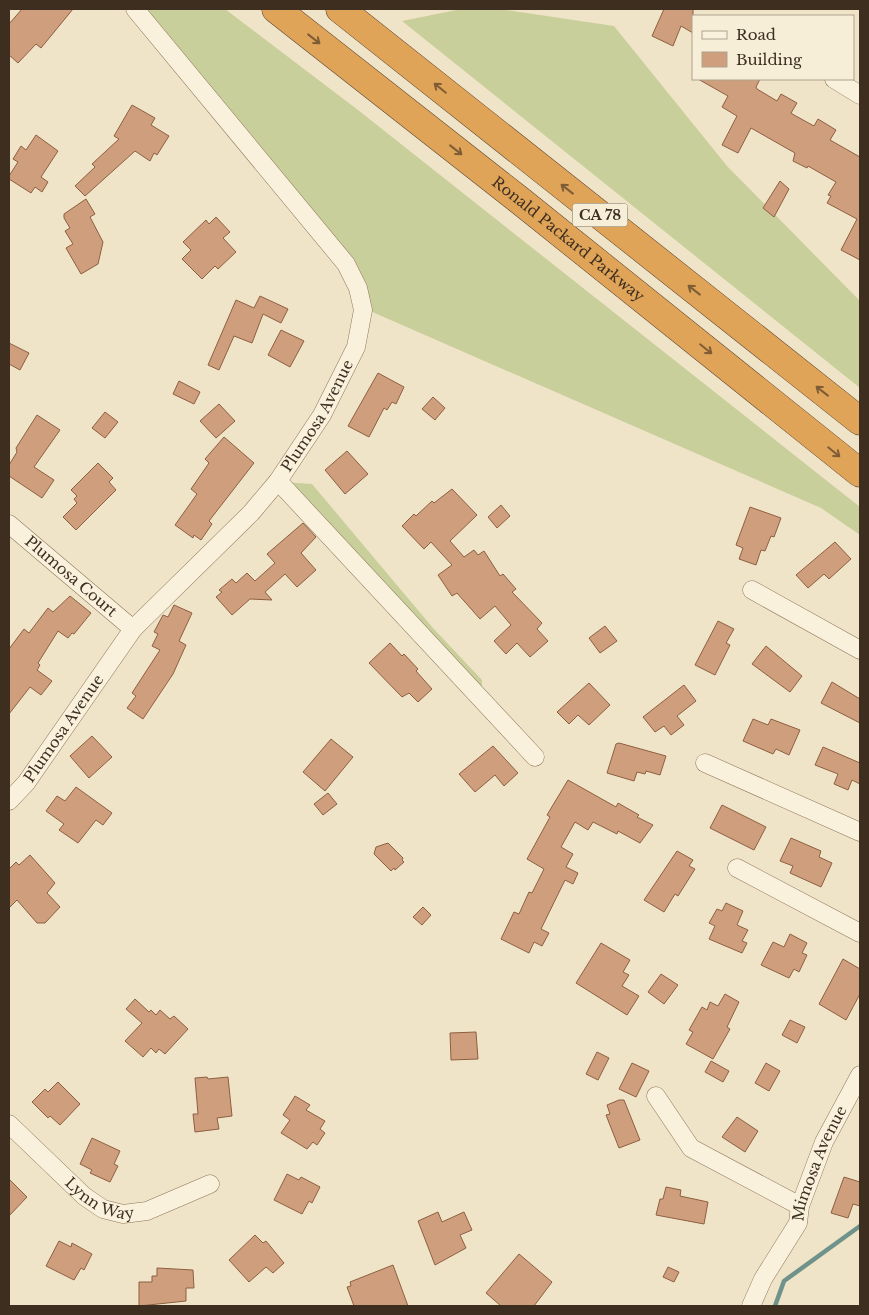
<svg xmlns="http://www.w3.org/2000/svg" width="869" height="1315" font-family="'Libre Baskerville',serif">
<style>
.grass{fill:#c9cf9b}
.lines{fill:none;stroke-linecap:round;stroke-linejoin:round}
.stream{stroke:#6f938a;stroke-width:4.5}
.building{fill:#cf9f7d;stroke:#8d5f41}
.street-casing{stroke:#8d765c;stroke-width:19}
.highway-casing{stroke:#5b4430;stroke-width:29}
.street{stroke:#faf1dc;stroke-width:18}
.highway{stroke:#e0a458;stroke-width:28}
.oneway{stroke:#7e5d36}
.labels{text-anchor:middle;stroke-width:4.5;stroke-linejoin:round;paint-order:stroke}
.shield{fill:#f7eed8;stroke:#756857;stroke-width:1}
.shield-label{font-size:14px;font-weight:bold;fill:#3d2e20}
.street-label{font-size:15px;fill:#3d2e20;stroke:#f7eed8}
</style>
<rect width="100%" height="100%" fill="#f0e4c8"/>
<!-- grass -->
<g class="grass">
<path d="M144 9H225L358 110 860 507V535L821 508 370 311Z"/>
<path d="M461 9H499L614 26 727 166 860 301V388L402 21Z"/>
<path d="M282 482 312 484 433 628 482 680V694Z"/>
</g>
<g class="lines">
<!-- stream -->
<path class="stream" d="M775 1306 784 1281 860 1226"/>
</g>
<!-- building -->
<g class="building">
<path d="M22 9H73L41 48 36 44 18 63 9 55V24Z"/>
<path d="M664 9H693V33L681 26 673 46 652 36Z"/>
<path d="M698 79H760L756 87 757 89 777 101 781 94 797 103 791 113 794 115 814 126 818 119 836 130 830 140 860 157V260L841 250 857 219 827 203 831 196 828 195 836 182 808 166 807 168 793 161 795 153 751 128 738 153 722 145 737 116 722 107 728 96Z"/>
<path d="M132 105 155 118 151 125 169 136 157 155 154 153 150 161 135 151 85 196 75 186 95 167 92 164 119 139 114 136Z"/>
<path d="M36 135 58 151 41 177 48 182 42 192 35 187 31 193 9 179V176L18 162 13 159 21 146 26 150Z"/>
<path d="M780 181 789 189 774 217 763 208Z"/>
<path d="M86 199 95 214 90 217 103 242 98 264 81 274 66 248 73 244 65 231 70 228 64 218V214Z"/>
<path d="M216 217 230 232 223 238 236 252 218 269 215 266 202 279 182 259 191 250 183 242 206 220 209 224Z"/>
<path d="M260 296 288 309 281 323 263 314 252 343 234 336 219 370 208 365 236 300 254 308Z"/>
<path d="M281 330 304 341 290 367 268 355Z"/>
<path d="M9 343 29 353 20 370 9 364Z"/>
<path d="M378 373 404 387 396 404 392 402 387 410 384 408 369 437 348 426Z"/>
<path d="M179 381 200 392 194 404 173 394Z"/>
<path d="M433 397 445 408 435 420 422 409Z"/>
<path d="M219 404 235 421 216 438 200 421Z"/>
<path d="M105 412 118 422 105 438 92 428Z"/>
<path d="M37 415 60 430 34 467 54 480 42 498 9 476V465L17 452 16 448Z"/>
<path d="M224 437 254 463 209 521 212 524 201 540 194 535 193 538 175 525 197 494 191 489 209 463 205 459Z"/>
<path d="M347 451 368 474 345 494 325 470Z"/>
<path d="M98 463 113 478 109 482 116 490 76 530 63 517 77 503 74 499 77 496 71 490Z"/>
<path d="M452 489 477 515 450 541 464 557 474 550 478 555 484 551 500 576 503 574 516 589 512 592 542 623 537 629 548 641 530 657 517 643 506 654 494 641 511 625 495 606 480 619 457 593 452 596 438 575 452 565 431 542 424 549 402 526 414 514 416 516 432 501 434 503Z"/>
<path d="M501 505 510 516 497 528 488 517Z"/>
<path d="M750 507 781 518 774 537 771 536 765 551 761 550 756 565 739 559 743 548 736 545Z"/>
<path d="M303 523 316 537 301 553 316 570 297 587 285 574 265 592 272 600 250 599 232 615 216 597 222 592 219 590 232 579 236 583 247 573 255 581 275 563 267 554Z"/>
<path d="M835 542 851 559 829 579 824 574 808 588 796 575Z"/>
<path d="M70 596 91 613 74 634 72 633 68 638 58 631 38 663 40 665 37 670 52 681 41 695 30 687 9 714V649L24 629 29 633 48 608 53 612Z"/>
<path d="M174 605 192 613 179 641 186 645 173 674 143 719 127 708 136 696 132 693 160 650 152 646 158 634 154 632 163 615 168 617Z"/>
<path d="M718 621 734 629 726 643 730 645 715 675 695 665Z"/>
<path d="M605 626 617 641 600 653 589 638Z"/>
<path d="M390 643 402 656 404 654 418 669 416 671 432 689 418 702 409 693 402 697 369 663Z"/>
<path d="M766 646 802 676 790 692 752 664Z"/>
<path d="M832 682 860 699V723L821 703Z"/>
<path d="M589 683 610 705 589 725 578 715 569 724 557 712Z"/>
<path d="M684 685 696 701 677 716 684 725 671 735 664 726 655 732 643 717Z"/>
<path d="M753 719 768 725 771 719 800 730 789 755 776 749 773 754 743 741Z"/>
<path d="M92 736 112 757 89 778 70 756Z"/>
<path d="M331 739 353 757 325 791 303 772Z"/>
<path d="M619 743 666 756 660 775 646 771 645 774 637 772 634 781 607 773 616 744Z"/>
<path d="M493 746 518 773 504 786 495 775 475 792 459 774Z"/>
<path d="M823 747 860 763V784L852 780 848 790 834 784 838 774 815 765Z"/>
<path d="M568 780 616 807 618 803 639 815 637 817 653 825 640 843 618 831 617 834 593 822 588 830 575 822 561 847 573 854 566 867 578 873 573 884 565 880 541 929 549 933 542 946 534 942 529 953 501 939 514 912 519 914 529 892 532 893 544 869 527 859 550 817 547 815Z"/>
<path d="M76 787 112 813 103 825 96 820 78 843 59 830 64 824 46 811 57 796 65 801Z"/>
<path d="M328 793 337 804 323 815 314 804Z"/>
<path d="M722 805 766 827 754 850 710 828Z"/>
<path d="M791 838 821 851 819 857 832 863 821 887 790 873 793 866 780 861Z"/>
<path d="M388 843 403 858 402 860 404 862 395 870 394 868 391 871 374 854 376 847Z"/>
<path d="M677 851 693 860 689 866 695 869 678 896 675 894 664 912 644 900Z"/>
<path d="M30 855 55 883 47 893 60 907 45 923H37L17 900 9 908V869L16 862 19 865Z"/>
<path d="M726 903 743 911 737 925 748 930 742 941 747 943 742 953 709 939 715 926 709 923 717 909 722 911Z"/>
<path d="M423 907 431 915 422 925 413 917Z"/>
<path d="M790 934 807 943 802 953 807 955 799 972 794 969 789 978 761 965 773 942 784 947Z"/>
<path d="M601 943 630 960 623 972 629 975 622 986 639 996 627 1015 576 983Z"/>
<path d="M843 959 860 969V994L846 1020 819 1004Z"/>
<path d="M661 974 678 985 664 1004 648 992Z"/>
<path d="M725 994 739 1002 727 1027 730 1029 713 1059 686 1044 693 1032 689 1030 702 1007 707 1010 710 1002 718 1006Z"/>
<path d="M135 999 149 1012 151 1010 156 1015 160 1010 170 1019 174 1016 188 1029 165 1054 159 1049 156 1053 151 1048 143 1057 125 1041 142 1023 126 1009Z"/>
<path d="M790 1020 805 1027 797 1043 782 1035Z"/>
<path d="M476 1032 478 1059 451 1060 450 1033Z"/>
<path d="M597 1052 609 1058 598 1080 586 1074Z"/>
<path d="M711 1061 729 1071 723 1082 705 1072Z"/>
<path d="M632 1063 649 1071 636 1097 619 1089Z"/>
<path d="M766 1063 780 1071 769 1091 755 1083Z"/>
<path d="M207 1077 208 1079 228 1077 232 1116 217 1118 219 1129 195 1132 193 1114H198L195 1078Z"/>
<path d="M58 1082 80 1104 60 1125 50 1116 48 1118 32 1102 45 1089 48 1092Z"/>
<path d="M295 1096 310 1105 306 1110 325 1121 320 1129 325 1133 317 1145 313 1142 307 1149 281 1133 290 1120 283 1115Z"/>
<path d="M619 1100H624L640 1140 619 1148 606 1115 610 1114 607 1105Z"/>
<path d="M737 1117 758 1131 745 1152 722 1137Z"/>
<path d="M92 1138 120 1151 114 1164 118 1166 110 1182 90 1173 92 1170 80 1164Z"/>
<path d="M287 1174 299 1180 301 1177 320 1187 312 1203 309 1201 302 1214 274 1200Z"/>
<path d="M844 1177 860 1182V1206L853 1204 848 1218 831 1213Z"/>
<path d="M9 1179 27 1197 9 1216Z"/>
<path d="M666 1187 681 1190 680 1196 708 1202 704 1224 656 1215 660 1199H663Z"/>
<path d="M438 1212 442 1222 464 1212 472 1230 460 1235 466 1248 435 1265 418 1221Z"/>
<path d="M255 1235 263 1243 266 1241 284 1263 273 1273 266 1267 249 1282 229 1260Z"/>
<path d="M59 1241 71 1247 72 1243 92 1254 84 1270 81 1268 74 1280 46 1266Z"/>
<path d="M519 1254 552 1282 534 1306H501L486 1293Z"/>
<path d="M393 1265 408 1306H354L347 1287 351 1286 350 1282Z"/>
<path d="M668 1267 679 1272 674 1282 663 1277Z"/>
<path d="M157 1268 193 1270 194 1288H186V1301L139 1306V1282H152V1276H157Z"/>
</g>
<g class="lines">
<!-- street casing -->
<g class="street-casing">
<g id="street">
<path d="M834 79 860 95"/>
<path d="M278 481 535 757"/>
<path id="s1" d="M9 524 133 629"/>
<path d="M752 590 860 650"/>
<path d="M705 763 860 832"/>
<path id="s2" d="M9 801 26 783 133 629 251 513 278 481 322 415 356 347 363 310 358 288 346 264 135 9"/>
<path d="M737 868 860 933"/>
<path d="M656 1096 691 1148 800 1206"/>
<path id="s3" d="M9 1124 84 1196 103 1209 123 1214 147 1211 210 1184"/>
<path id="s4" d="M751 1306 763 1279 798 1223 800 1206 824 1142 860 1075"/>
</g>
</g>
<!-- highway casing -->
<g class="highway-casing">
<g id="highway">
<path id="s5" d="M276 9 518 199 860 473"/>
<path d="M340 9 860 421"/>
</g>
</g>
<!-- street -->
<use href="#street" class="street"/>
<!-- highway -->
<use href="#highway" class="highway"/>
</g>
<!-- one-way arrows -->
<defs><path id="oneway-shaft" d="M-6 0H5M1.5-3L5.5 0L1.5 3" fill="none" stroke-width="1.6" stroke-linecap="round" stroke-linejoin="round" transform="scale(1.25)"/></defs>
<g class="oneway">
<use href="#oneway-shaft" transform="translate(314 39) rotate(38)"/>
<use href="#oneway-shaft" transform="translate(440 88) rotate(-141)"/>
<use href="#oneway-shaft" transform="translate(456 150) rotate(38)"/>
<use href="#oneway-shaft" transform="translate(567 189) rotate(-142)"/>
<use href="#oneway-shaft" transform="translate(694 290) rotate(-142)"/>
<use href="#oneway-shaft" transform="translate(706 349) rotate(39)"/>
<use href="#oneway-shaft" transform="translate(822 391) rotate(-142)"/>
<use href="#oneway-shaft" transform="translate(834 452) rotate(39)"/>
</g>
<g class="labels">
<!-- shield labels -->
<rect class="shield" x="572.5" y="203.5" width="55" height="23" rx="4"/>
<g class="shield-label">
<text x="600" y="220">CA 78</text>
</g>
<!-- street labels -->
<g class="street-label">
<text dy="5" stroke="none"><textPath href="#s5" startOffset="372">Ronald Packard Parkway</textPath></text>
<text dy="5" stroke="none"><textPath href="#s2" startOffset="496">Plumosa Avenue</textPath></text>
<text dy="5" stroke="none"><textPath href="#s1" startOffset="81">Plumosa Court</textPath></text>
<text dy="5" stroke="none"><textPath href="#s2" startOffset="91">Plumosa Avenue</textPath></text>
<text dy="5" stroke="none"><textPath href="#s4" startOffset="159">Mimosa Avenue</textPath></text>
<text dy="5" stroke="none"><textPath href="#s3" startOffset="120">Lynn Way</textPath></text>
</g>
</g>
<!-- border -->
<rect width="869" height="1315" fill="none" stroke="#3d2e20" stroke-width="20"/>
<!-- legend -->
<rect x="692" y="15" width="162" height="65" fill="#f7eed8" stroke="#ada18e"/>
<rect x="702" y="31" width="25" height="8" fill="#faf1dc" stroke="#ada18e"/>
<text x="736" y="40" font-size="15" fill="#3d2e20">Road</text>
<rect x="702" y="52" width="25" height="15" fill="#cf9f7d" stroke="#ada18e"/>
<text x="736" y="65" font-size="15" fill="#3d2e20">Building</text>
</svg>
